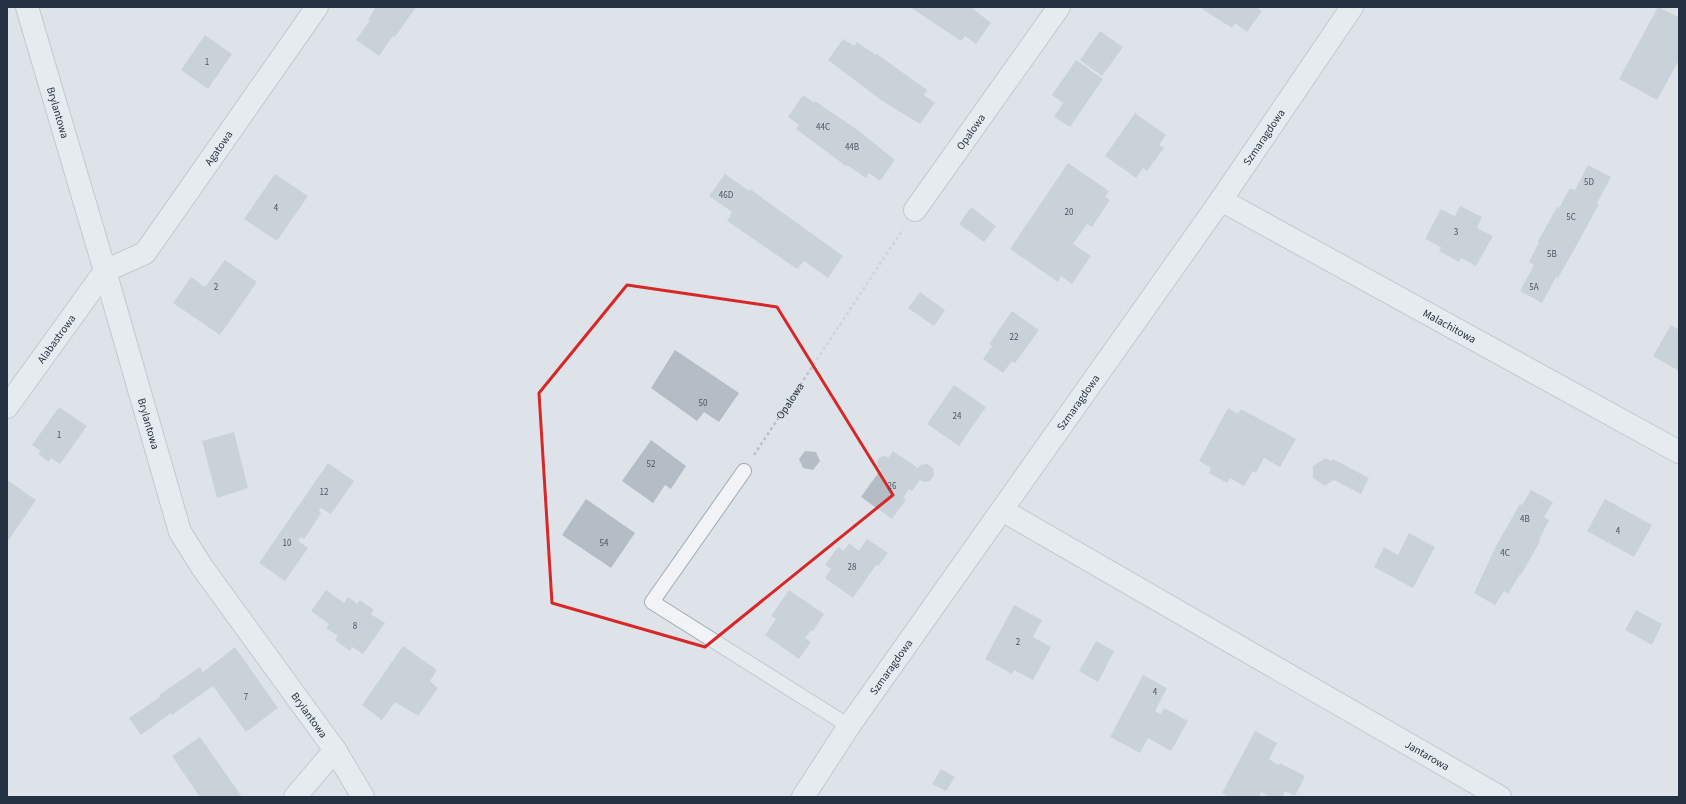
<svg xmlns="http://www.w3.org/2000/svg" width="1686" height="804" font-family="'Source Sans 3',sans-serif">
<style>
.building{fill:#b4bdc6}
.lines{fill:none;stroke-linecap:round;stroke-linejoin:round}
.service-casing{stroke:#a2aab3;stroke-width:16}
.minor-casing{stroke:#a2aab3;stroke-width:24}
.path{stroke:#bcc1c8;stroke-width:2.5;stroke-dasharray:3 3;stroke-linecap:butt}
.service{stroke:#f1f3f7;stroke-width:14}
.minor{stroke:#f1f3f7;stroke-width:22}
.marked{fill:none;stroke:#d62828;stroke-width:3;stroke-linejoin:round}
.labels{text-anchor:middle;stroke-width:3.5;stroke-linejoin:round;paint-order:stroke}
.number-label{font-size:9px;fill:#495562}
.street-label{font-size:11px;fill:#253241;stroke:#edf2f6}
</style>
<rect width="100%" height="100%" fill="#dde3e9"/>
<!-- building -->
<g class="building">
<path d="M376 7H416L395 37 393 36 379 56 356 40 370 20 368 19Z"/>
<path d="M910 7H971L991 23 976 44 965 36 961 41Z"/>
<path d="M1199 7H1256L1262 11 1247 32 1235 23 1232 28Z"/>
<path d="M1658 7 1679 17V60L1657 100 1619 79Z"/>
<path d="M1100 31 1123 47 1102 76 1080 60Z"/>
<path d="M205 35 232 54 208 89 181 70Z"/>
<path d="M843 39 854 46 857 42 876 55 877 54 927 90 924 95 935 103 920 124 881 100 828 60Z"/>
<path d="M1076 60 1103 79 1070 127 1054 117 1063 103 1052 95Z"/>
<path d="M803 95 814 103 815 101 859 131 895 160 880 181 869 173 866 178 847 165 846 166 796 129 799 125 788 117Z"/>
<path d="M1135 113 1166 135 1159 145 1164 148 1147 171 1143 168 1136 178 1105 156Z"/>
<path d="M1068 163 1109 191 1105 197 1110 200 1092 227 1087 224 1073 244 1091 256 1072 284 1061 276 1058 282 1010 249Z"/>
<path d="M1588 165 1611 177 1597 203 1599 204 1579 241 1558 278 1556 277 1542 303 1520 291 1534 265 1529 262 1539 242 1538 241 1557 207 1559 208 1570 188 1575 190Z"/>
<path d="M275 174 308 196 277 241 244 219Z"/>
<path d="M725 174 749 191 750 189 843 256 828 278 804 261 797 269 727 221 732 212 709 196Z"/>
<path d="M1460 206 1482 217 1477 228 1493 236 1476 266 1461 258 1459 262 1439 251 1441 247 1425 239 1441 209 1455 216Z"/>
<path d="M971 207 996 226 984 242 959 224Z"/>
<path d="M225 260 257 282 220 335 173 303 191 277 205 287Z"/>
<path d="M920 292 945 310 934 326 908 308Z"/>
<path d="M1012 311 1039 330 1015 363 1012 361 1003 373 983 359 992 346 989 344Z"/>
<path d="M1671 325 1679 330V371L1653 356Z"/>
<path d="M675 350 739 393 719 422 704 412 697 421 651 388Z"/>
<path d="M954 385 986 407 959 446 927 424Z"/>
<path d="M59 407 87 426 60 464 51 458 49 462 38 454 41 451 32 445Z"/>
<path d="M1228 408 1238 414 1241 409 1296 439 1280 467 1264 458 1256 473 1253 471 1244 486 1230 478 1227 483 1209 473 1211 468 1199 461Z"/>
<path d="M234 432 248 488 217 498 202 441Z"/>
<path d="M651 440 686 466 671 489 665 485 653 503 622 481Z"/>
<path d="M805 451 816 452 820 461 813 470 803 468 799 459Z"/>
<path d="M893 451 918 468 920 465 927 464 933 468 934 475 930 481 923 482 920 480 912 491 909 489 903 498 906 500 892 519 861 497 881 469 878 467 877 461 880 457 885 456 888 458Z"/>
<path d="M1325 458 1332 461 1333 459 1369 478 1361 494 1334 480 1325 486 1313 478V466Z"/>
<path d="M328 463 354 481 331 514 321 508 319 511 321 513 313 526 304 539 301 537 298 541 308 548 285 581 259 563Z"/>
<path d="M7 480 36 500 8 541 7 540Z"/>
<path d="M1531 490 1553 502 1544 517 1549 520 1539 540 1540 541 1521 575 1520 574 1508 594 1504 591 1495 605 1474 593 1496 546 1520 504 1522 505Z"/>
<path d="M586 499 635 533 611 568 562 535Z"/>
<path d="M1605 499 1652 525 1634 557 1587 531Z"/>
<path d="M1409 533 1435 547 1413 588 1374 567 1384 547 1398 555Z"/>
<path d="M867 539 888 553 878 566 876 565 853 598 825 578 831 569 825 565 838 547 844 551 849 543 859 551Z"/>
<path d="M326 590 344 603 348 597 357 604 360 600 374 610 371 614 385 623 363 654 352 647 350 651 335 640 338 636 326 628 329 624 311 611Z"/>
<path d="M789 590 824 614 813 631 811 630 805 638 811 642 799 659 765 635 776 619 771 616Z"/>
<path d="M1014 605 1042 620 1033 637 1051 647 1033 680 1014 670 1012 674 985 659Z"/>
<path d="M1636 610 1662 624 1652 645 1625 630Z"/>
<path d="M1096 641 1114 651 1098 682 1079 671Z"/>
<path d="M403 646 437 670 430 681 438 688 418 716 395 702 382 720 362 705Z"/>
<path d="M235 647 278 708 246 732 213 686 172 715 171 713 141 735 129 718 160 697 159 695 200 667 203 672Z"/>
<path d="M1143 675 1167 688 1155 711 1161 714 1164 708 1188 721 1171 751 1148 738 1140 753 1110 737Z"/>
<path d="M1255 731 1277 743 1269 759 1278 765 1280 763 1305 776 1295 796 1285 791 1282 797H1270L1261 792 1259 797H1229L1222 793Z"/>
<path d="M200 737 242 797H200L172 756Z"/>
<path d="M941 769 955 777 946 791 932 784Z"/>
</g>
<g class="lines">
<!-- service casing -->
<g class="service-casing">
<path id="service" d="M744 471 652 602 849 726"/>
</g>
<!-- minor casing -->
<g class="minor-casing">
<g id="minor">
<path id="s2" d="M27 7 105 271 180 532 202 567 335 750 363 797"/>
<path id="s3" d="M1221 200 1679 452"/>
<path id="s4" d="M915 210 1059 7"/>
<path id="s5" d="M105 271 145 253 317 7"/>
<path id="s6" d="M7 407 105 271"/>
<path id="s7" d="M1002 510 1500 797"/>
<path d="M295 797 335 750"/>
<path id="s8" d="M803 797 849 726 1221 200 1352 7"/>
</g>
</g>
<!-- path -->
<path class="path" id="s1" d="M754 455 903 229"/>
<!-- service -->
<use href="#service" class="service"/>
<!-- minor -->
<use href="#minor" class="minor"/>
</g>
<!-- marked area -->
<path d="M0 0H1686V804H0ZM627 285 777 307 893 495 705 647 552 603 539 393Z" fill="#dde3e9" fill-opacity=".55" fill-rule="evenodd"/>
<path class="marked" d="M627 285 777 307 893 495 705 647 552 603 539 393Z"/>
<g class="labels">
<!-- number labels -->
<g class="number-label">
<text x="207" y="65">1</text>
<text x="823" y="130">44C</text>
<text x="852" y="150">44B</text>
<text x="1589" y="185">5D</text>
<text x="726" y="198">46D</text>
<text x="276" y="211">4</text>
<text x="1069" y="215">20</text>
<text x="1571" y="220">5C</text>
<text x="1456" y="235">3</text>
<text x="1552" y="257">5B</text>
<text x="216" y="290">2</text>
<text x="1534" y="290">5A</text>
<text x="1014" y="340">22</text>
<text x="703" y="406">50</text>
<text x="957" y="419">24</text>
<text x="59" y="438">1</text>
<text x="651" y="467">52</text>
<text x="892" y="489">26</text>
<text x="324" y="495">12</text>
<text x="1525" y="522">4B</text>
<text x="1618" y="534">4</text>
<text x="287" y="546">10</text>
<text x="604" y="546">54</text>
<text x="1505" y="556">4C</text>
<text x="852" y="570">28</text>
<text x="355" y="629">8</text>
<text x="1018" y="645">2</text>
<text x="1155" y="695">4</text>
<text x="246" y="700">7</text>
</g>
<!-- street labels -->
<g class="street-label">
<text dy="4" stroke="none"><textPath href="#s2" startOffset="110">Brylantowa</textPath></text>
<text dy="4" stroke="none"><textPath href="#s4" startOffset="96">Opalowa</textPath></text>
<text dy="4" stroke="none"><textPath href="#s8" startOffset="805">Szmaragdowa</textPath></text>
<text dy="4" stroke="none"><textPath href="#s5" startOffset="172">Agatowa</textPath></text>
<text dy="4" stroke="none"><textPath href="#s3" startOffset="261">Malachitowa</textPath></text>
<text dy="4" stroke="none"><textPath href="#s6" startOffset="84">Alabastrowa</textPath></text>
<text dy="4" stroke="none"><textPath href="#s1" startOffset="65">Opalowa</textPath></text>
<text dy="4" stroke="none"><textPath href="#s8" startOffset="481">Szmaragdowa</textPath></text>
<text dy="4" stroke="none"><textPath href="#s2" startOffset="434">Brylantowa</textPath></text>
<text dy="4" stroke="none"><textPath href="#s8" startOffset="157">Szmaragdowa</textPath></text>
<text dy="4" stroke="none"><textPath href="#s2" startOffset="771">Brylantowa</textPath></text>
<text dy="4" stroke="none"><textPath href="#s7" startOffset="491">Jantarowa</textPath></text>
</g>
</g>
<!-- border -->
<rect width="1686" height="804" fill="none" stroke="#253241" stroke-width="16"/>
</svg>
